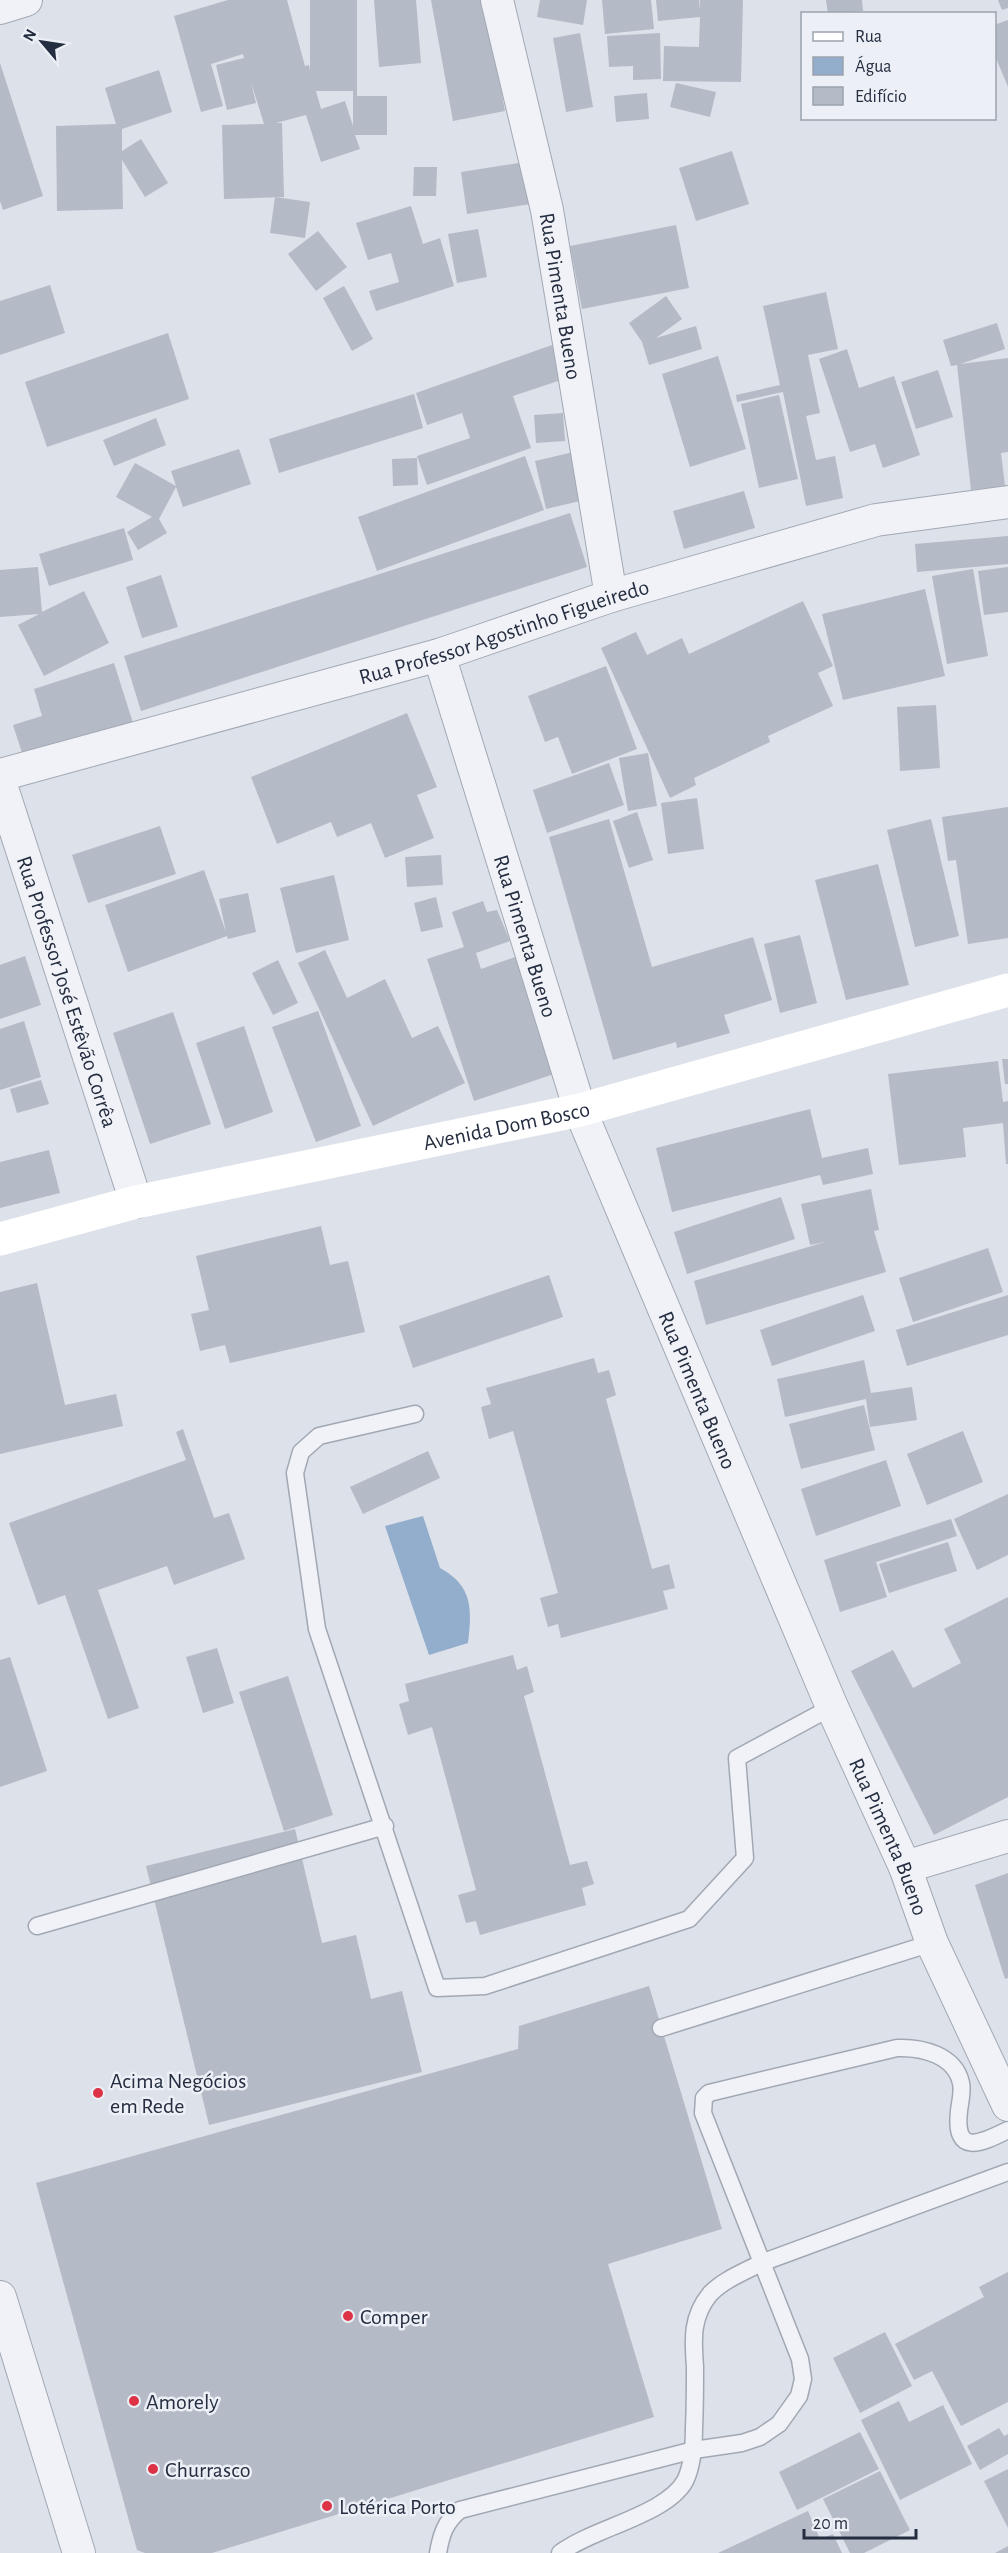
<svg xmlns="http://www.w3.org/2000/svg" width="1008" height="2553" font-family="'Alegreya Sans',sans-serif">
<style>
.water{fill:#93adcd}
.building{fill:#b4bac6;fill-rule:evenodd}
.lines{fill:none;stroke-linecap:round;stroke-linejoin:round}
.lane-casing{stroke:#a2a8b3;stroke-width:19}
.street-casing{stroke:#a2a8b3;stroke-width:34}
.lane{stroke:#f0f2f7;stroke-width:16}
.street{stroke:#f0f2f7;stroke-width:32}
.secondary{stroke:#fff;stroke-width:33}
.poi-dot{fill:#dd3346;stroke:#ecf0f6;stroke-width:2}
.labels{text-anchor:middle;stroke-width:5;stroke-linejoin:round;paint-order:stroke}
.street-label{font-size:22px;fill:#252e41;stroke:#ecf0f6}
.poi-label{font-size:22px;fill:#252e41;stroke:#ecf0f6;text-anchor:start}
</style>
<rect width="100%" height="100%" fill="#dde1e9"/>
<!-- water -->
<path class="water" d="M423 1516 440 1568C473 1586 472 1609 468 1643L429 1655 385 1526Z"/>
<!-- building -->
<g class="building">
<path d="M228 0H287L305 66 309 65 310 70V0H357V96H387V135H355L360 149 321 162 306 115 276 123H282L284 197 224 199 222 125 264 124 251 82 256 103 227 110 216 65 244 58 243 54 211 64 223 106 201 112 174 16ZM316 91H353V126L345 101 321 109Z"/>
<path d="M374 0H416L421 63 379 67Z"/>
<path d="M431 0H485L505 111 453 121Z"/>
<path d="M540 0H587L583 25 537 17Z"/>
<path d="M602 0H651L654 29 605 34Z"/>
<path d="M656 0H699L700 11V0H743L741 82 663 81 664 46 699 47 700 17 658 21Z"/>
<path d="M826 0H862L863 11 828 14Z"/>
<path d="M998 0H1008V8L1002 10Z"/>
<path d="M1008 20V87L994 53V25Z"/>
<path d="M580 33 593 107 566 112 553 38Z"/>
<path d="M660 33 661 79 633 80V66L609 67 607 36Z"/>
<path d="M0 63 43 196 3 210 0 201Z"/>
<path d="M159 70 172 112 122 129V151L141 139 168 183 145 197 122 160 123 209 57 211 56 126 116 124 105 88Z"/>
<path d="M676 83 716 92 710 117 670 107Z"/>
<path d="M647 93 649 119 616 122 614 96Z"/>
<path d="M732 151 749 204 696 221 679 168Z"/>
<path d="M525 162 531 204 467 214 461 172Z"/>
<path d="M414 167H437L436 196H413Z"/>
<path d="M275 197 310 202 305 238 270 233Z"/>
<path d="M411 206 423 244 440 238 454 286 376 311 369 291 399 282 391 253 368 260 356 223Z"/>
<path d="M676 225 689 288 582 309 570 246Z"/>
<path d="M478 229 487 277 457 283 448 234Z"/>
<path d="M318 231 347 267 316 291 288 254Z"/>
<path d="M50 285 65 333 0 355V301Z"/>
<path d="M344 286 373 339 352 351 323 298Z"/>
<path d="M826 292 838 349 808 355 820 413 806 416 816 460 835 456 843 498 806 506 783 392 737 402 736 395 780 385 763 306Z"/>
<path d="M666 296 682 319 656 338 696 326 702 349 649 365 642 342 629 323Z"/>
<path d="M997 323 1005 349 960 364 1008 358V452L1001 453 1005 486 971 490 957 365 951 366 943 340Z"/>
<path d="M168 333 189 399 47 447 25 382Z"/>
<path d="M552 345 564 379 513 396 531 448 427 485 417 456 470 438 462 413 427 425 416 393Z"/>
<path d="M847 349 859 388 894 376 920 455 883 468 875 444 850 452 819 359Z"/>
<path d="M718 356 746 449 690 467 662 374Z"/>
<path d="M938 370 953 417 916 429 901 382Z"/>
<path d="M414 394 423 428 279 473 269 439Z"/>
<path d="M779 395 798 479 759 488 741 404Z"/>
<path d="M563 413 565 441 536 443 534 415Z"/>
<path d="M156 418 166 445 114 466 103 440Z"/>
<path d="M239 449 251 484 183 507 176 487 159 519 167 533 138 550 127 532 152 517 116 497 135 463 176 486 171 471Z"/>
<path d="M582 450 593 498 546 509 535 461Z"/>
<path d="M525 456 544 510 377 571 358 517Z"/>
<path d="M417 458 418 485 393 486 392 459Z"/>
<path d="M744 491 755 528 684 549 673 511Z"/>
<path d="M570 513 587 567 141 711 124 656Z"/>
<path d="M124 528 133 560 49 586 39 554Z"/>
<path d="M1008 536V564L917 572 915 544Z"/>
<path d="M38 567 42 612 84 591 109 643 44 676 18 625 39 614 0 617V570Z"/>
<path d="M1008 567V612L984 615 978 571Z"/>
<path d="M973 569 988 656 947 664 932 576Z"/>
<path d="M161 575 178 627 142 638 126 587Z"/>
<path d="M925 589 945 676 843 700 822 614Z"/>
<path d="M803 601 833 666 818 673 833 706 768 736 770 742 694 778 696 785 670 798 601 648 636 632 647 655 682 638 689 654Z"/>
<path d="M114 663 133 723 24 759 13 725 42 716 34 689Z"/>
<path d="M606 666 637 749 572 774 558 737 545 742 528 696Z"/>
<path d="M936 705 940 768 900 771 897 707Z"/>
<path d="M407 713 437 787 417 795 434 838 385 858 371 823 337 837 331 822 277 844 251 777Z"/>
<path d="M648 753 657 806 628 811 619 758Z"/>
<path d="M609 763 624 805 547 833 533 790Z"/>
<path d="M697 798 704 849 668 854 661 803Z"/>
<path d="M1008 807V938L968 944 956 860 948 861 942 817Z"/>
<path d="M637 812 653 860 629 868 613 821Z"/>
<path d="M609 819 652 967 753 937 772 1000 724 1015 730 1033 677 1048 676 1042 613 1060 549 837Z"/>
<path d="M931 819 959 936 915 947 887 830Z"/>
<path d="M160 826 176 874 88 903 72 855Z"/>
<path d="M441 855 443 885 407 887 405 857Z"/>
<path d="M878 864 909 985 846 1000 815 880Z"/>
<path d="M204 870 226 932 219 899 248 893 256 932 228 939 227 936 128 972 105 905Z"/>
<path d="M334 875 349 940 296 953 280 888Z"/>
<path d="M436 897 443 927 421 932 414 903Z"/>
<path d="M483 901 487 912 497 910 510 941 476 953 481 969 518 956 557 1073 474 1101 427 959 464 947 452 912Z"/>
<path d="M800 935 817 1003 780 1013 764 944Z"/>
<path d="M325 950 347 998 385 979 412 1038 438 1026 465 1083 373 1126 298 963Z"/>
<path d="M25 956 41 1005 0 1019V965Z"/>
<path d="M278 960 298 1003 273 1015 252 973Z"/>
<path d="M318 1011 361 1126 316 1142 272 1027Z"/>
<path d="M173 1012 211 1124 150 1144 113 1033Z"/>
<path d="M24 1021 41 1077 0 1090V1029Z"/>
<path d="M244 1026 273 1112 225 1129 196 1043Z"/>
<path d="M1002 1059H1008V1084H1005Z"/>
<path d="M998 1061 1003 1102 1008 1101V1164H1006L1003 1123 963 1128 966 1157 899 1165 888 1074Z"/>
<path d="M41 1080 49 1104 17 1113 10 1089Z"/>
<path d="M810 1109 822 1158 868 1148 873 1174 823 1185 820 1175 672 1212 656 1148Z"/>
<path d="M49 1150 60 1193 0 1208V1162Z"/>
<path d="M871 1189 879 1230 874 1231 886 1272 706 1325 694 1281 825 1242 810 1245 801 1204Z"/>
<path d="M781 1197 795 1239 687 1274 674 1232Z"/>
<path d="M321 1226 330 1265 348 1261 365 1332 230 1363 225 1345 200 1351 191 1314 209 1310 196 1256Z"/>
<path d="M988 1248 1003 1292 913 1322 899 1278Z"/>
<path d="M549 1275 563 1317 413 1368 399 1326Z"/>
<path d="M37 1283 65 1405 116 1394 123 1426 0 1454V1292Z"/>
<path d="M863 1295 875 1331 772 1366 760 1330Z"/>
<path d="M1008 1295V1335L907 1366 896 1330Z"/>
<path d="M594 1358 598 1373 609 1370 616 1395 606 1399 652 1569 669 1564 675 1588 663 1591 668 1609 561 1638 558 1624 548 1627 540 1598 558 1593 513 1431 489 1439 481 1407 491 1404 486 1388Z"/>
<path d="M864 1360 871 1393 912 1387 917 1420 870 1427 866 1399 785 1417 777 1379Z"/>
<path d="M864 1405 875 1450 801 1469 789 1424Z"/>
<path d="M183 1429 214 1518 229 1513 245 1559 174 1585 167 1566 98 1590 139 1708 108 1719 65 1595 38 1605 9 1523 186 1460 176 1432Z"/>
<path d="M963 1431 983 1482 927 1505 907 1454Z"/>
<path d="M428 1451 440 1478 363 1514 350 1487Z"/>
<path d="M886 1460 901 1506 816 1536 801 1489Z"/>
<path d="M1008 1494V1555L977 1570 954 1519Z"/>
<path d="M951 1519 957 1536 876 1562 887 1597 840 1612 824 1560Z"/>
<path d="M948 1542 957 1571 889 1593 879 1564Z"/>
<path d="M1008 1597V1797L934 1835 851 1671 893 1650 913 1688 961 1663 944 1629Z"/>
<path d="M217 1648 234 1703 203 1713 186 1657Z"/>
<path d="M513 1655 517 1670 527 1666 534 1692 524 1696 570 1865 587 1861 594 1884 582 1888 586 1905 480 1935 476 1921 466 1923 458 1895 476 1890 432 1727 408 1735 399 1704 409 1701 405 1684Z"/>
<path d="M10 1657 47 1771 0 1787V1660Z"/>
<path d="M288 1676 333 1815 284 1831 239 1692Z"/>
<path d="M295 1829 322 1943 356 1935 371 1999 402 1991 422 2072 209 2125 146 1866Z"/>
<path d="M1008 1873V1978L1005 1979 975 1885Z"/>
<path d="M649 1986 722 2229 608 2264 654 2417 212 2553H145L137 2550 36 2183 518 2049 519 2026Z"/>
<path d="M1008 2272V2402L961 2426 932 2371 914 2380 895 2344 984 2297 979 2287Z"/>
<path d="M885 2332 912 2386 860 2413 833 2358Z"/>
<path d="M899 2401 909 2422 943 2405 972 2464 900 2500 861 2420Z"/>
<path d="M999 2428 1004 2436 1008 2434V2454L980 2470 967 2446Z"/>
<path d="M860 2432 879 2469 797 2510 779 2472Z"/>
<path d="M1008 2469V2528L984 2481Z"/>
<path d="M880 2471 910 2530 864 2553H850L823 2499Z"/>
<path d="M808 2511 820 2539 833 2534 842 2553H718Z"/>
<path d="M1008 2546V2553H995Z"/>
</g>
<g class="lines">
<!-- lane casing -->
<g class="lane-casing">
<g id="lane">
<path d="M415 1414 319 1436 301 1452 295 1473 317 1629 437 1988 485 1986 689 1919 745 1858 737 1758 832 1707"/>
<path d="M37 1926 385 1826"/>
<path d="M661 2028 932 1943"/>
<path d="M438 2553C441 2535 445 2522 460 2510L694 2450 742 2443 760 2437 779 2424 799 2396 803 2379 800 2359 703 2113 704 2098 709 2093 897 2048C922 2047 955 2055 961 2083 963 2092 960 2102 959 2111 954 2156 980 2144 1008 2130"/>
<path d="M560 2553C593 2528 666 2515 685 2481 693 2465 694 2445 694 2427 695 2407 695 2387 695 2367 693 2340 691 2317 710 2294 723 2280 744 2272 761 2263L1008 2172"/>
</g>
</g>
<!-- street casing -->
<g class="street-casing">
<g id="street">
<path id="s1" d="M497 0 547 210 611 596"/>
<path d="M0 8 26 0"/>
<path id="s2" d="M439 655 580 1110 832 1707 905 1867 932 1943 1008 2105"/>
<path id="s3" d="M0 775 439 655 611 596 876 520 1008 502"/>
<path id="s4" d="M0 782 136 1202"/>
<path d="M905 1867 1008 1836"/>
<path d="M0 2297 79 2553"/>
</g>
</g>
<!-- lane -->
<use href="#lane" class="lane"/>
<!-- street -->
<use href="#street" class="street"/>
<!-- secondary -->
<path class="secondary" id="s5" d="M0 1239 136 1202 580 1110 1008 990"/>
</g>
<!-- markers -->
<g class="poi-dot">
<circle cx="98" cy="2093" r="6"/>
<circle cx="348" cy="2316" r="6"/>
<circle cx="134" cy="2401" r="6"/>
<circle cx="153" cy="2469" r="6"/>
<circle cx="327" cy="2506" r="6"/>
</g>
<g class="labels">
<!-- street labels -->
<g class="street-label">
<text dy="8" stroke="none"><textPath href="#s1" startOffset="303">Rua Pimenta Bueno</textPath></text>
<text dy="8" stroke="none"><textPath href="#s3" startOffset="524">Rua Professor Agostinho Figueiredo</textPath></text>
<text dy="8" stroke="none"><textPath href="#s2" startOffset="294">Rua Pimenta Bueno</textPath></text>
<text dy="8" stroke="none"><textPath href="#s4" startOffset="220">Rua Professor José Estêvão Corrêa</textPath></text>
<text dy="8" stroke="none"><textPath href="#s5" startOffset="519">Avenida Dom Bosco</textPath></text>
<text dy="8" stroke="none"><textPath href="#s2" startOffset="780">Rua Pimenta Bueno</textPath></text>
<text dy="8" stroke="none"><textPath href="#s2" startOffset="1266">Rua Pimenta Bueno</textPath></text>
</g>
<!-- poi labels -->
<g class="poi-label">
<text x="110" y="2088">Acima Negócios<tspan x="110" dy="25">em Rede</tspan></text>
<text x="360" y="2324">Comper</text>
<text x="146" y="2409">Amorely</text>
<text x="165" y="2477">Churrasco</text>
<text x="339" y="2514">Lotérica Porto</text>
</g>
</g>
<!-- legend -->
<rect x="801" y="12" width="195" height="108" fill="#ecf0f6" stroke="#9ca2ae" stroke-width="1.5"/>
<rect x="813" y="32" width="30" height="9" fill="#ffffff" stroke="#9ca2ae" stroke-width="1.5"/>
<text x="855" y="42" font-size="18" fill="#252e41">Rua</text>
<rect x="813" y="57" width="30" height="18" fill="#93adcd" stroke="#9ca2ae" stroke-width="1.5"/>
<text x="855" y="72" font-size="18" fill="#252e41">Água</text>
<rect x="813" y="87" width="30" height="18" fill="#b4bac6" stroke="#9ca2ae" stroke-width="1.5"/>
<text x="855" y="102" font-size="18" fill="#252e41">Edifício</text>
<!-- north arrow -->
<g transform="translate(42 42) rotate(299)" stroke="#ecf0f6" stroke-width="4.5" paint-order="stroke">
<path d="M0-4.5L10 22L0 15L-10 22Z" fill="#252e41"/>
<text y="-9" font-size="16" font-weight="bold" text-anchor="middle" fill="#252e41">N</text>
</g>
<!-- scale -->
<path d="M804 2529v9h112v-9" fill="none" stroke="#252e41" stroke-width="3"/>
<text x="813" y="2529" font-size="18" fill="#252e41" stroke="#ecf0f6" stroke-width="4.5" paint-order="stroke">20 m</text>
</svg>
